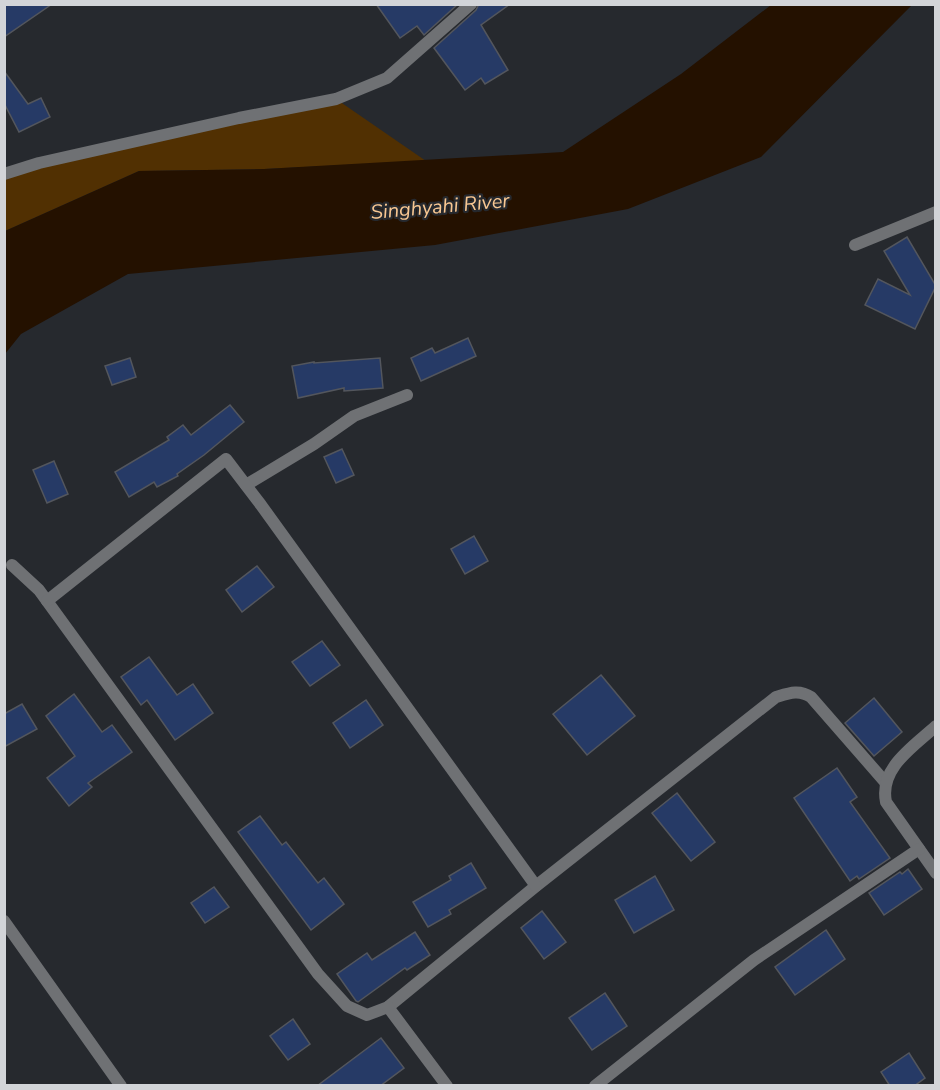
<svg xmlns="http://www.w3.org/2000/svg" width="940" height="1090" font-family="'Nunito Sans',sans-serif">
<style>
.green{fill:#513002}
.water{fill:#241100}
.building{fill:#263a66;stroke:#53565d;stroke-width:1.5}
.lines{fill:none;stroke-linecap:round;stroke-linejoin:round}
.street{stroke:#6f7174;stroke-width:12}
.labels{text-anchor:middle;stroke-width:4.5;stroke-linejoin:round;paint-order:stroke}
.water-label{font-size:20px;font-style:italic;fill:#f8c792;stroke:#26292e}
</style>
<rect width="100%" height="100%" fill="#26292e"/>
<!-- green -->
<path class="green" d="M336 99 426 161 264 169 139 171 5 231 4 174Z"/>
<!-- water -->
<path class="water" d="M771 5H912L761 157 628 209 435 245 128 274 21 334 5 354V231L139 171 264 169 563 152 681 74Z"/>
<!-- building -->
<g class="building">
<path d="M4 4H52L4 37Z"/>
<path d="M376 4H458L424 35 417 26 400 38Z"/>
<path d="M479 4H510L481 25 508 70 485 84 481 78 465 90 434 48 476 10Z"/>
<path d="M4 71 28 104 41 98 50 117 19 132 4 103Z"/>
<path d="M907 237 936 286 915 329 865 305 878 279 910 295 884 251Z"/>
<path d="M468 338 476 356 421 381 411 358 432 348 435 353Z"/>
<path d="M130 358 136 377 112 385 105 366Z"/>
<path d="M380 358 383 388 344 391V388L298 398 292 366 314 362V363Z"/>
<path d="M230 405 244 422 204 455 177 474 178 476 157 487 154 482 129 497 115 472 169 440 167 437 183 425 191 435Z"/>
<path d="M342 449 354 475 336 483 324 457Z"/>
<path d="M54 461 68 494 47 503 33 470Z"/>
<path d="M474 536 488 561 465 574 451 549Z"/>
<path d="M257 566 274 587 242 612 226 590Z"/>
<path d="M322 641 340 665 310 686 292 662Z"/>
<path d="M149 657 177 695 193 684 213 713 175 740 147 700 141 705 121 677Z"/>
<path d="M601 675 635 716 587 755 553 714Z"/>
<path d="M74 694 102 732 112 725 132 752 88 783 92 787 69 806 47 778 75 756 46 716Z"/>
<path d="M874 698 902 732 874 756 845 723Z"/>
<path d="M366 700 383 725 350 748 333 723Z"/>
<path d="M22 704 37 729 4 747V714Z"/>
<path d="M837 768 857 797 850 802 890 858 859 879 857 876 850 881 794 798Z"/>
<path d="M677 793 715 842 691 861 652 813Z"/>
<path d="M260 816 282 845 286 842 318 883 324 878 344 904 311 930 238 832Z"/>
<path d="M471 863 486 888 449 910 451 914 428 927 413 902 451 880 449 876Z"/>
<path d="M908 869 922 889 884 915 869 893 900 872 902 874Z"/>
<path d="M655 876 674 910 634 933 615 900Z"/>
<path d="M214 887 229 907 205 923 191 903Z"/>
<path d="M542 911 566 942 544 959 521 928Z"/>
<path d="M826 930 845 959 795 995 775 967Z"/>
<path d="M415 932 430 955 407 970 405 968 358 1002 356 1001 337 974 367 953 372 960Z"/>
<path d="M605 993 627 1026 592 1050 569 1018Z"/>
<path d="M293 1019 310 1044 288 1060 270 1036Z"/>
<path d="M381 1038 404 1068 380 1086H317Z"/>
<path d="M909 1053 925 1078 914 1086H890L881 1072Z"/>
</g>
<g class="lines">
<!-- street -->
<g class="street">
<path d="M4 174 39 163 239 118 336 99 387 78 471 4"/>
<path d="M855 245 936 212"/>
<path d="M246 485 314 444 354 416 407 395"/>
<path d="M12 565 39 590 318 974 347 1006 367 1015 388 1007 536 886 776 697C789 693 799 689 811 697L886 783"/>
<path d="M47 601 226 459 261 505 536 886"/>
<path d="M936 726C913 747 879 768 886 802L936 873"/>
<path d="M4 921 121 1086"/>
<path d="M388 1007 447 1086"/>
<path d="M595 1086 754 960 919 849"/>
</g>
</g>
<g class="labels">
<!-- water labels -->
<g class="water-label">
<text transform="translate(440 206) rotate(-5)" y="7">Singhyahi River</text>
</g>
</g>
<!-- border -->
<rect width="940" height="1090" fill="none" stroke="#d2d4d8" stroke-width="12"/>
</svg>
